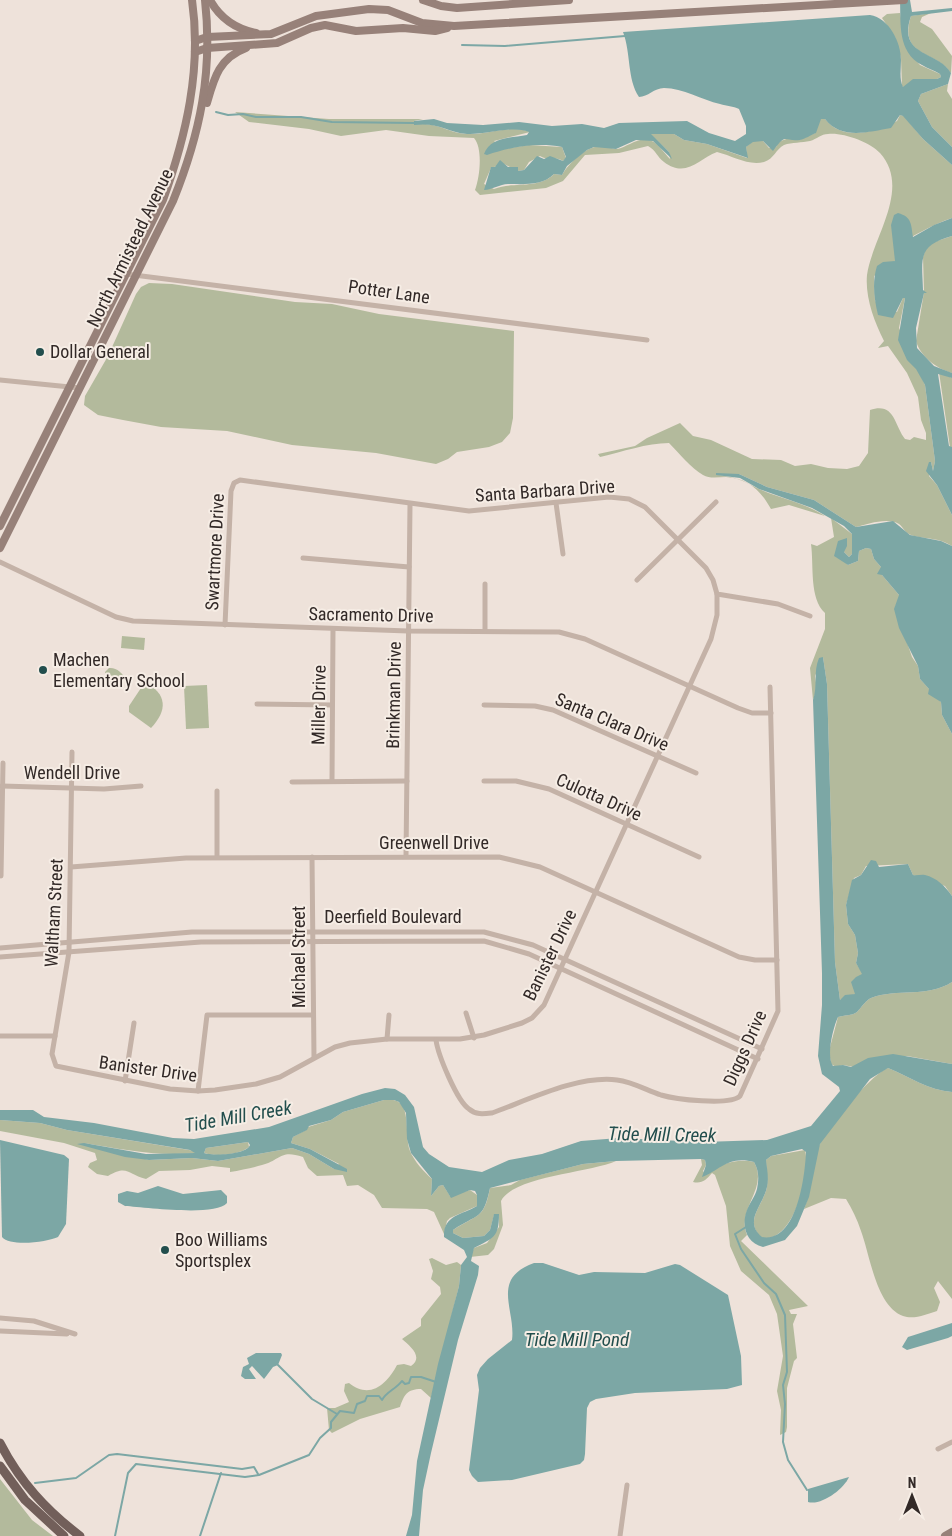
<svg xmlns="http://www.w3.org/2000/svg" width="952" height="1536" font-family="'Roboto Condensed',sans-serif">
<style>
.green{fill:#b3ba9c}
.water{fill:#7ca7a5;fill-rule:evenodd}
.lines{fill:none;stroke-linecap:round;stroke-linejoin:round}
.stream{stroke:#7ca7a5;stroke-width:2}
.street{stroke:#c4b2a7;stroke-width:5}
.secondary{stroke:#978179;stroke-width:8}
.primary{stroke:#725f5a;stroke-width:9}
.poi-dot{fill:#224e4d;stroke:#f6ede5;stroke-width:2}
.labels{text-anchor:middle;stroke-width:4;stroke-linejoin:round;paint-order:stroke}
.street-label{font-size:18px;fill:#322927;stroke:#f6ede5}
.poi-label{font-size:18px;fill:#322927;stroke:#f6ede5;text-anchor:start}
.water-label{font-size:19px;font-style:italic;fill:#224e4d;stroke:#f6ede5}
</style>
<rect width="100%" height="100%" fill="#eee2da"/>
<!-- green -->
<g class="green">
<path d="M900 13 907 50 920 65 940 74 941 77 937 79 904 88 902 86 901 58 895 37 882 18 887 14Z"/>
<path d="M931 13 922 17 920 22 932 29 952 56 951 73C936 50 898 58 911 16Z"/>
<path d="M948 84 947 91 952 99V147L932 127 918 101 921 94Z"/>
<path d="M235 112 329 119H423L414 121V124C439 122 447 133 467 134 487 135 511 124 530 132L494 141 503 149 529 145 562 147 566 158 563 161C555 156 548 161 540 156L529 162 524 170 518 171 504 164 491 168 484 184 494 189C513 181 538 190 554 174L562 175C569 163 586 146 601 146 607 146 612 149 617 149 628 147 641 134 654 142 660 146 665 154 670 159L669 152 650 134H674L684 140 707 144 747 158 746 147 753 141H763L769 148 776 147 778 142 789 138 799 140 815 133 820 119H825C843 142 875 132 897 121L900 115 904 116 923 139 952 165V218C931 225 914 236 895 246V261L874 276 875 301 897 312 903 298H905L899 328 925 385 935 461 933 471 931 462 929 476 937 485 952 515V546C940 538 927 539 914 536 905 534 904 528 899 524 887 517 868 524 856 527L814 500 767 487 739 474 719 476C736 476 745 482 759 489 781 499 805 503 825 516L789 505 771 509C761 491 748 478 726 477 718 477 710 479 703 475 691 468 679 453 669 443 647 443 622 452 600 457L598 454 635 446 647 438 680 423 693 436 711 440 752 459 781 460 795 466 811 464 828 468 847 469 859 466 868 453 870 410C895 402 894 425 905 439L910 440 914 437 926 440V433L921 420 918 397 907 373 888 346 878 348 884 341C874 321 865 297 867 275 872 238 912 189 880 153 870 142 842 132 828 134 821 134 817 139 810 141 802 143 792 142 784 145 776 149 774 159 764 162 748 166 733 156 717 152 699 158 687 179 664 162 657 157 656 150 648 146L619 153 585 155 563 181 546 188 480 195 475 190C480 177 483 148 474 138L429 136 386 130 341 136 309 129 249 122Z"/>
<path d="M952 236V373C937 369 920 356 916 341L924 292 923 257 926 248 931 243Z"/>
<path d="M149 283 172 284 295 302 332 304 379 314 514 331 513 418 510 433 502 442 489 447 457 452 448 459 436 464 376 453 292 445 227 431 161 427 123 420 98 415 84 405 85 396 108 356 136 294 141 287Z"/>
<path d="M939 372 952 378V461Z"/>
<path d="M831 518 852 534V554L849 557 844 552 836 557 841 558 848 565 858 561 859 551 866 548 871 549 874 559 881 567 882 575 899 595V600L895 607 912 657 918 666 920 679 941 702 942 715 952 734V896L945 886 913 875 908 864 866 866 861 875 854 878 846 905 848 924 855 935 858 953 856 963 863 974 855 994 840 1000 835 962 827 684 823 657 815 676 817 689 813 700 810 668 825 629V613C809 598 814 566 811 544L817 546 834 537Z"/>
<path d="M122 636 145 638 144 650 121 648Z"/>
<path d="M109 668C116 667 123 673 125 679L122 685H113L106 677 105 672Z"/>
<path d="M145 682C167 694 168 710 151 728L129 712V706Z"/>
<path d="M207 685 209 728 186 729 184 686Z"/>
<path d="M952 982V1064L907 1056 854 1067 843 1065 836 1067 831 1064 829 1051 838 1017C844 1015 852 1016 857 1012 861 1008 866 1000 871 998 897 988 928 998 952 982Z"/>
<path d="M888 1068C910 1077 928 1090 952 1092V1299L938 1281 934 1288 940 1302 937 1311C927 1314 914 1320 903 1316 876 1306 870 1255 861 1231 857 1219 852 1209 846 1199L831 1198 804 1209C812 1189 812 1169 818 1149 823 1132 872 1073 888 1068Z"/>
<path d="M384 1100C415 1095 403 1133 410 1151 414 1161 424 1172 432 1179L431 1196 439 1186 443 1185 450 1196 470 1190 477 1195V1206L450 1218 447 1221 444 1234 434 1212 427 1209 382 1208 374 1195 358 1185 347 1186 343 1175 317 1176 308 1168 303 1157C280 1149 281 1160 262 1165 252 1168 241 1170 230 1172V1168L212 1166 190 1170 159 1171 146 1179C128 1175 128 1164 108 1176L97 1174 88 1167 90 1163 97 1160 95 1153 64 1143 0 1131V1120L40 1123 67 1130 195 1151V1153C157 1157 121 1149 84 1143L149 1160 192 1158 218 1161 292 1148 309 1154 334 1169 339 1164 310 1149 291 1143 293 1137 306 1130 308 1127 331 1120 343 1112Z"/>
<path d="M248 1142 249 1147C240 1155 215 1157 204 1153L206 1148Z"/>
<path d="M805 1150C811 1173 794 1243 762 1238 743 1221 763 1206 767 1187 768 1178 766 1169 766 1160L771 1156Z"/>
<path d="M701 1159 705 1160 706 1165 703 1171 706 1175C717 1164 738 1158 754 1162 769 1188 736 1209 747 1235L741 1241 808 1306 789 1310 791 1314H797L793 1324 797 1358 794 1361 787 1388V1427L786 1432 780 1435 781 1410 777 1391 783 1356 777 1314 769 1295 741 1271 730 1246 726 1206 715 1175 712 1173C706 1180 702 1184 693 1182L702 1165Z"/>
<path d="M616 1161C589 1173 514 1176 501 1201L503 1225 494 1249 488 1255 470 1257 474 1248 487 1243 499 1227V1214L494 1215 490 1230 484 1236 463 1238 453 1233V1230C477 1214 484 1220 490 1188L511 1185 520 1180 583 1164Z"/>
<path d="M432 1258 446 1265 457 1262 461 1265 459 1286 431 1398 421 1389C407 1389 404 1395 400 1407L360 1419 332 1433 329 1430 327 1408H335L349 1402 344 1391 345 1384 349 1383C370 1400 387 1384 397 1365L404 1364 411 1366C424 1357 410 1346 402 1339L421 1326V1319L441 1294 440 1287 431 1279 433 1271 429 1259Z"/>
<path d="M0 1479 32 1520 53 1536H0Z"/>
</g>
<!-- water -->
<g class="water">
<path d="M900 0H910L912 12 952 8V11L911 16C897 57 937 50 951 73L948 84 921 94 918 101 932 127 952 147V165L923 139 903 116 900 115 891 128C868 132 841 140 825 119H821L816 133C811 135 805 139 800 140 783 142 787 132 773 151L763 141 753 142 746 147 748 158 707 144 684 140 674 134H651L669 152 672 159 653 141 636 140 616 149 594 147 587 150 567 166 562 175 554 174C542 186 524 184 508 184 500 184 492 190 484 190L491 167H495L500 160 508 167H518V171L524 170 537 156 544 159 550 156 563 161 566 157 562 147C537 142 511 147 487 155L484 154C490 137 511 138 527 135L529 132C511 125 487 135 467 134 446 132 439 122 414 125V121L434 119 447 123 483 125 519 122 552 126 582 124 604 128 619 123 687 121 709 133 735 141 746 134V126L739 109C733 106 727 106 720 104 702 100 683 88 664 88 654 88 648 97 639 97 627 79 631 53 623 32L870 15C889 18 901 42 901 60 901 69 899 79 903 87L913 79H937L941 77 940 74C934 70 928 69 922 65 897 52 901 23 900 0Z"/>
<path d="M898 213C912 217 911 224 913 237L934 225 952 218V236C917 246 922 258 923 290L927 293H924L916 328 917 348 934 366 952 373V378L938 374 949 446 952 447V515L937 485 926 471 929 462H931L933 471 935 461 925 385 916 369 907 360 898 340 905 298H903L893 318 878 315C874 298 872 282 877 266L883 262 895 261 891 225 894 215Z"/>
<path d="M716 473 739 474 767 487 814 500 856 527 893 521 910 535 941 541 952 546V734L942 715 941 702 928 694 929 689 920 679 918 666 899 628 894 609 899 595 882 575 877 574 881 567 874 559 871 549 866 548 859 551 858 561 848 565 834 556 838 541 847 538V546L844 552 849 557 852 554V534L844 526 812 508 759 489 740 478 716 475Z"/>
<path d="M823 657 827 684 835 962 840 1000 845 995 855 994 851 982 856 977 862 974 856 963 858 953 855 935 848 924 846 905 852 880 861 875 871 860 876 861 879 867 908 864 913 875C917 876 921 874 925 875 937 878 945 886 952 896V982C928 998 897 988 871 998 866 1000 861 1008 857 1012 852 1016 844 1015 838 1017 833 1028 826 1056 833 1066L843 1065 851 1067 868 1058 893 1054 952 1064V1092C928 1090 910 1077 888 1068L870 1079 820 1144 809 1197 797 1226 785 1240 763 1247C746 1243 741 1225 747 1210 750 1202 755 1197 757 1189 759 1179 759 1171 754 1162 729 1155 720 1170 702 1177L706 1165 705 1160 701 1159 616 1161 583 1164 490 1188C483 1221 478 1213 453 1230V1233L463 1238 484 1236 490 1230 494 1214H499C499 1238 493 1238 474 1248L471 1261 479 1266 478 1275 458 1340 431 1453 423 1490 419 1536H406L412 1515 417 1461 438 1364 459 1286 461 1265 467 1257 464 1250 444 1237C443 1215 462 1215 477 1206V1195L475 1191 470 1190 451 1198 443 1185 439 1186 431 1196 432 1179 411 1153 407 1139 406 1113 399 1102 394 1100H384L343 1112 331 1120 309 1126 307 1130 293 1137 291 1143 310 1149 347 1169V1172L334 1169 309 1154 292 1148 218 1161 192 1158 149 1160 125 1157 77 1144 84 1143 146 1154 195 1153 190 1150 67 1130 40 1123 0 1120V1110H33L44 1117 94 1123 173 1138 194 1139 269 1127 362 1094 385 1088 395 1089 405 1095 414 1107 423 1147 429 1154 449 1167 482 1172 509 1160 542 1154 581 1141 619 1138 703 1142 767 1140 811 1126 840 1091 839 1087 822 1074 818 1056 822 1005V973L813 700C818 686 813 672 819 658ZM248 1142 250 1145C246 1155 213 1156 204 1153L206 1148ZM802 1149 806 1152C805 1176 797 1243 762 1237 743 1221 763 1206 767 1187 769 1178 767 1169 766 1160L771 1156Z"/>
<path d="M0 1140 64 1155 69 1159 66 1224 58 1237C48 1242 10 1247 2 1237Z"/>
<path d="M158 1186 183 1194 221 1190 227 1196V1203C215 1217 144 1207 125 1206L118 1202V1194L127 1191 138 1193Z"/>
<path d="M534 1263H543L579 1275 594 1272 645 1273 675 1264 680 1265 728 1295 741 1356 742 1385 727 1389 635 1393 596 1399 590 1402 587 1408 585 1454 584 1460 580 1464 512 1480 478 1482 472 1476 469 1470 479 1390 477 1375 480 1368 488 1359 512 1340C516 1309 490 1279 534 1263Z"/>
<path d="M952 1323V1336L948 1338 907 1350 902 1347 908 1337Z"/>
<path d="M256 1353H281L282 1355 278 1365 273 1367 264 1379 252 1366 249 1369 256 1379H245L241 1376 243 1367 249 1364 247 1358Z"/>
<path d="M849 1477C844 1489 821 1506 808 1502V1489Z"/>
</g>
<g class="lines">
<!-- stream -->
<g class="stream">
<path d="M462 45 505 46 625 36"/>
<path d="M216 112 228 115 243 114 256 117H301L332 122 414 123"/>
<path d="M746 1227 735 1234 741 1249 764 1283 776 1294 785 1315 787 1372 783 1385 785 1404 783 1442 788 1460 807 1490"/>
<path d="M278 1365 312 1399 337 1414"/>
<path d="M35 1483 76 1478 109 1455 117 1454 242 1469 254 1467 258 1474"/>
<path d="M115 1536 128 1473 136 1464 245 1477 259 1475 309 1455 320 1438 331 1428V1422L340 1411 354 1413 357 1404 365 1401 367 1396H379L382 1400C386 1392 396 1389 402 1381L405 1384 409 1383 411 1377H421L436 1382"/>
<path d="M200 1536 221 1473"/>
</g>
<!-- street -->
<g class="street">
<path d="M126 274 647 340"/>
<path d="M0 380 80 388"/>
<path d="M556 503 563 554"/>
<path d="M303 558 409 567"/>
<path d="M0 562 116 617 133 621 408 631 559 632 585 639 738 708 752 713H771"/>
<path d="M637 580 716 502"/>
<path d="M485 584V630"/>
<path d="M225 625 231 491 234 483 240 480 469 511 609 497 629 499 645 507 706 568 713 580 717 594 778 604 810 616"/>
<path d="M257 704 332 705"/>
<path d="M484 705 535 706 553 710 696 773"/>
<path d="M72 752 69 952 52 1054 56 1066 170 1089 198 1091 215 1090 256 1084 280 1077 335 1047 350 1043 387 1039H460L484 1035 522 1023 532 1018 544 1005 711 639 717 615V594"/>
<path d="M332 781 333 629"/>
<path d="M484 781H516L549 789 699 857"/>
<path d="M292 782 407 781"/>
<path d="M2 786 104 789 141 786"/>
<path d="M217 791V857"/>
<path d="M406 856 410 505"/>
<path d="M312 857 314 1058"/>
<path d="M71 867 186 858 499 857 540 867 739 957 755 960H777"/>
<path d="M1 876 3 763"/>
<path d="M0 948 192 932H484L533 945 762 1049"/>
<path d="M0 957 201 942 484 941 529 954 758 1059"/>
<path d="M466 1013 474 1038"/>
<path d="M0 1036H55"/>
<path d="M387 1039 389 1015"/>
<path d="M436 1040C438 1055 457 1101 469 1109 476 1115 483 1114 492 1113 528 1100 578 1075 617 1080 633 1082 646 1090 661 1095 674 1099 730 1106 740 1096L778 1011 770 687"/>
<path d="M125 1081 134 1023"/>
<path d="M198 1091 207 1015H313"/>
<path d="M0 1318 34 1321 75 1334"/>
<path d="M0 1331 67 1334"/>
<path d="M938 1449 952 1442"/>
<path d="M620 1536 627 1485"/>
</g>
<!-- secondary -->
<g class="secondary">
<path d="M210 0C220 18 236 29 256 33"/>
<path d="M423 0 441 6 457 8 569 0"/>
<path d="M195 41 207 37 271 34 316 16 369 9 388 10 422 23 454 26 904 0"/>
<path d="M195 52 207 48 277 43 311 28 325 25 356 31 403 28 435 31 447 28"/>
<path d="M207 103C214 78 219 58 246 48"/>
<path d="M0 526 163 200C186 136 202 69 192 0"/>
<path d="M0 548 173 201C200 134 213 73 205 0"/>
<path d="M945 1536 952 1532"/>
</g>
<!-- primary -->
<g class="primary">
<path d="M0 1443C20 1482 46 1510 80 1536"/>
<path d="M0 1466 25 1500 64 1536"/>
</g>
</g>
<!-- markers -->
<g class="poi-dot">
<circle cx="40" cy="352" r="5"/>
<circle cx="43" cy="670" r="5"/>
<circle cx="165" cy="1250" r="5"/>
</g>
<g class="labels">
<!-- street labels -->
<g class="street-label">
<text transform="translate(130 248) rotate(-64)" y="6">North Armistead Avenue</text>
<text transform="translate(389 292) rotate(8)" y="6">Potter Lane</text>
<text transform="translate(545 491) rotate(-4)" y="6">Santa Barbara Drive</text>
<text transform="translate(215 552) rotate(-87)" y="6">Swartmore Drive</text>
<text transform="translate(371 615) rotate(1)" y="6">Sacramento Drive</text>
<text transform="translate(394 695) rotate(-89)" y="6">Brinkman Drive</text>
<text transform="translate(319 705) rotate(-89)" y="6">Miller Drive</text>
<text transform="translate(612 722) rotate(23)" y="6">Santa Clara Drive</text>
<text x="72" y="779">Wendell Drive</text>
<text transform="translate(599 797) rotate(24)" y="6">Culotta Drive</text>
<text x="434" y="849">Greenwell Drive</text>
<text transform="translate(54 913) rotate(-87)" y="6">Waltham Street</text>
<text x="393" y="923">Deerfield Boulevard</text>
<text transform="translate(550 955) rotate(-64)" y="6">Banister Drive</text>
<text transform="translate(299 957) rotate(-90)" y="6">Michael Street</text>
<text transform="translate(745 1048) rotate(-66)" y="6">Diggs Drive</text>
<text transform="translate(148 1069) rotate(8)" y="6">Banister Drive</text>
</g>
<!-- poi labels -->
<g class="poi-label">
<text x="50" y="358">Dollar General</text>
<text x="53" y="666">Machen<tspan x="53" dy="21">Elementary School</tspan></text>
<text x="175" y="1246">Boo Williams<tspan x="175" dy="21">Sportsplex</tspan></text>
</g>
<!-- water labels -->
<g class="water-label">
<text transform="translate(238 1116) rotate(-10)" y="7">Tide Mill Creek</text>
<text transform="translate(662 1134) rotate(1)" y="7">Tide Mill Creek</text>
<text x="577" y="1346">Tide Mill Pond</text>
</g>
</g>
<!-- north arrow -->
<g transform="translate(912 1496)" stroke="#f6ede5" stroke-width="4" paint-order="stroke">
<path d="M0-4L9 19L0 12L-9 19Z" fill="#322927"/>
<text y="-8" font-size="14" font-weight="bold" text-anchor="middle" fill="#322927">N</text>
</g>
</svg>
